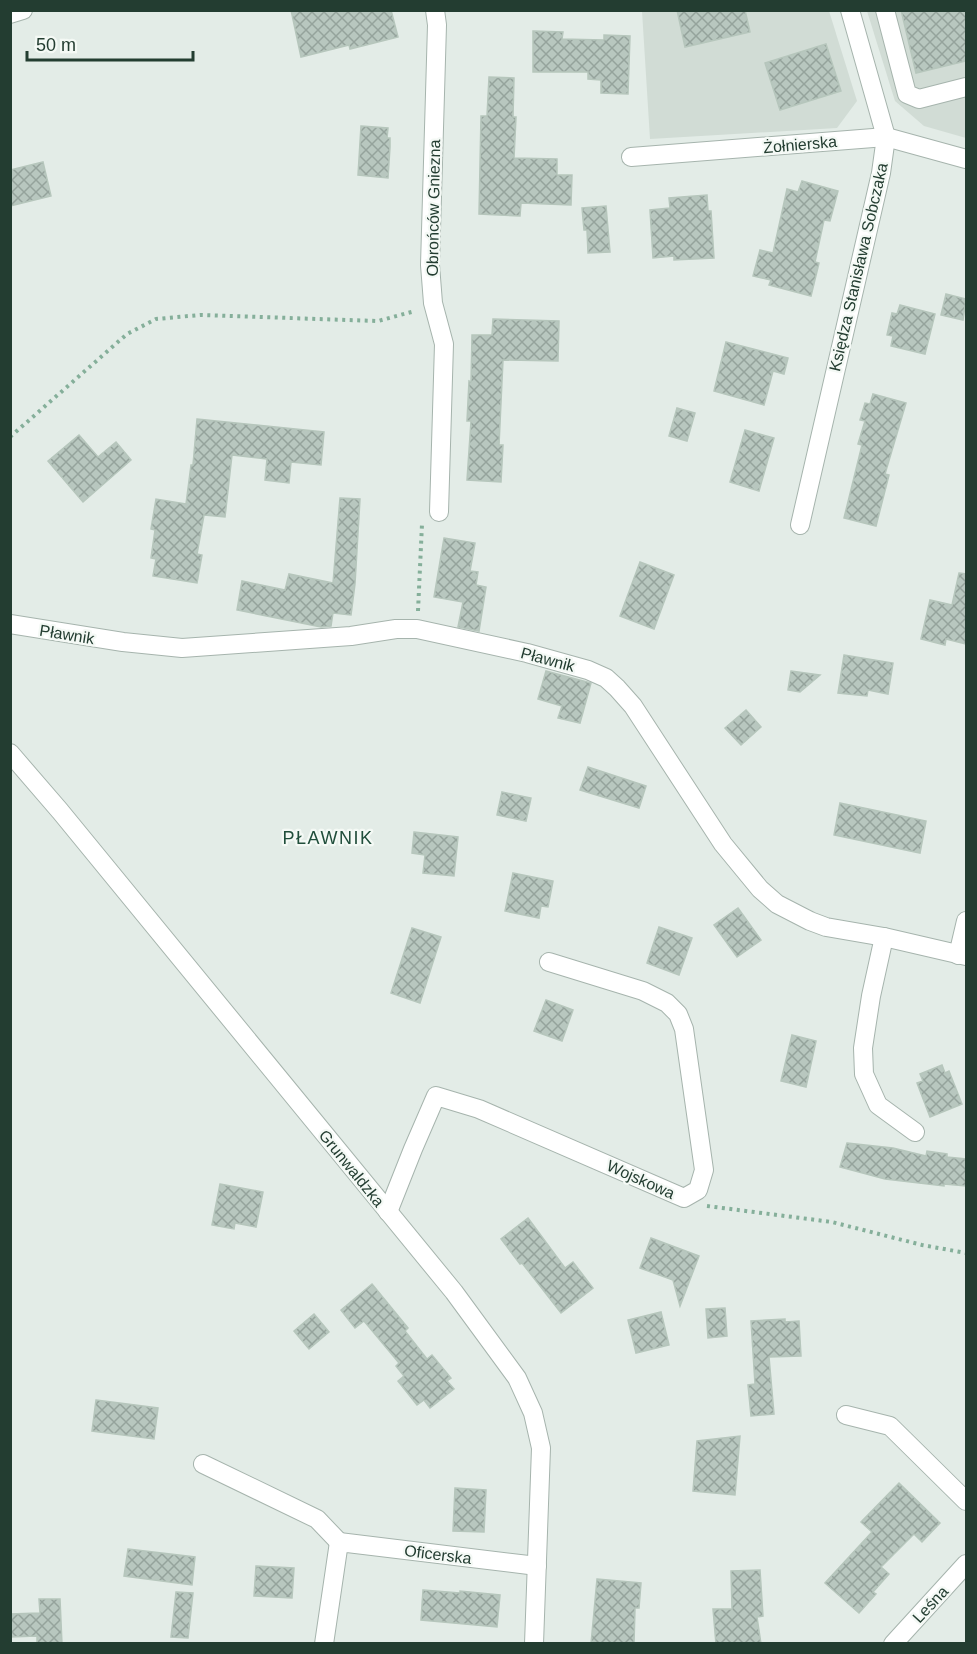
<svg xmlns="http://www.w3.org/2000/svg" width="977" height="1654" font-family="Helvetica,sans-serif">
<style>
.built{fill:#d1dcd5}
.building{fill:url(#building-cross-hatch);stroke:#b6c6bc;stroke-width:1.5}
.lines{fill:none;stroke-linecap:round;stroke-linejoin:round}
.minor-casing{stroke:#a6b4ad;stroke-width:20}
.path{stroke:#85af9a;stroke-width:4;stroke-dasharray:3 4.5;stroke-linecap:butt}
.minor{stroke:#fff;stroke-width:18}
.labels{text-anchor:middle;stroke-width:4.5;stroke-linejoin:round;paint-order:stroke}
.street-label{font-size:16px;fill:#233d31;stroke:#f4f9f5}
.neighbourhood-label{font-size:18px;letter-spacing:1.5px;fill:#204e3b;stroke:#f4f9f5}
</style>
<defs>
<pattern id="building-cross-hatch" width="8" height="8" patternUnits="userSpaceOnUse" patternTransform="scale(1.5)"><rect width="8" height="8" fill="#b8c7bf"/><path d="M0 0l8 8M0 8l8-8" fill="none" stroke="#95a39c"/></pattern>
</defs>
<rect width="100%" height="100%" fill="#e3ece7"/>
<!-- built -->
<g class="built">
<path d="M642 11H829L857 101 837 128 650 139Z"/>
<path d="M867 11H966V138L924 126 895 101Z"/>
</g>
<!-- building -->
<g class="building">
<path d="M291 10H391L398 37 350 49 349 45 301 57Z"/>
<path d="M677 10H745L750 32 685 47Z"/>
<path d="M901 10H966V61L916 73Z"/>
<path d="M533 31 563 32 562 39 604 40V35L630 36 628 94 601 93V80L588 79V72H533Z"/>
<path d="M826 44 841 91 780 110 765 63Z"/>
<path d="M489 77 514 78 513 117H516L514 158 557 159V175H572L571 205 521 203 520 216 479 214 481 116H487Z"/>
<path d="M361 126 388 128 387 138H390V147L388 178 358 175Z"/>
<path d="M43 162 51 196 10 206V170Z"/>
<path d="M802 181 838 191 830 221 824 220 815 262 819 263 811 296 769 285 771 280 753 276 760 250 773 253 787 189 798 192Z"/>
<path d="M707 195 708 211H711L714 258 674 260V256L653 258 650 210 670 208 669 198Z"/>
<path d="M606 206 610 252 588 253 587 230H584L582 208Z"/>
<path d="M946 294 966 299 963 320 941 315Z"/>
<path d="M900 305 935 314 925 354 891 346 893 336 887 335 892 313 897 314Z"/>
<path d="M493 319 559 321 558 361 503 360 499 445H503L501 482 467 480 471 421H467L469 381 471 382 472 335H492Z"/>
<path d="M726 342 788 358 784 374 773 371 764 405 714 391Z"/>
<path d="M873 394 906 403 885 474 889 475 876 526 844 518 862 445 858 444 865 421 860 420 865 403 870 404Z"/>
<path d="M677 408 695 413 687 441 669 436Z"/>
<path d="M197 419 324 432 321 465 291 462 289 483 265 480 267 459 232 455 225 517 204 515 197 554 202 555 197 583 153 576 156 559 151 558 155 530 151 529 156 499 186 504 191 465H193Z"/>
<path d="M745 430 774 438 759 491 730 482Z"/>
<path d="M79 435 98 457 116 442 131 460 83 502 48 461Z"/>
<path d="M340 498 360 499 355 584 351 615 333 613 331 626 321 627 237 610 242 581 285 590 289 574 333 583Z"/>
<path d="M444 538 475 543 470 571 478 572 476 585 486 587 479 631 458 627 463 602 434 597Z"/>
<path d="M640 562 674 575 654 629 620 616Z"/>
<path d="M959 573 966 574V644L946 639 945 645 921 639 930 600 952 605Z"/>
<path d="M844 655 893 663 888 694 868 690 867 696 838 693Z"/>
<path d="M546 671 591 683 580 723 558 718 562 706 538 699Z"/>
<path d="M791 671 820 675 800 692 788 690Z"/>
<path d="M746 710 761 727 741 745 725 728Z"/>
<path d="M588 767 646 786 639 808 580 790Z"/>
<path d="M502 792 531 798 526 821 497 815Z"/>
<path d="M840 803 926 821 920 853 834 835Z"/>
<path d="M414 832 458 837 454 876 423 873 425 855 412 853Z"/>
<path d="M513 873 553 881 548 907 541 906 539 918 505 911Z"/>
<path d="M738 908 761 940 737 957 714 925Z"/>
<path d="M659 927 692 938 679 975 647 963Z"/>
<path d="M412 928 441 937 420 1003 391 993Z"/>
<path d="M546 1000 573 1010 562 1041 534 1031Z"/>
<path d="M792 1035 816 1041 806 1087 781 1081Z"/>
<path d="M942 1065 945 1073 949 1071 962 1104 930 1117 917 1083 923 1081 920 1074Z"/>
<path d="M847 1143 893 1148 926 1156 927 1151 947 1154V1157L966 1159V1186L944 1184V1186L885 1179 840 1167Z"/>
<path d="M220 1184 263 1192 256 1227 235 1223 234 1229 212 1225Z"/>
<path d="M528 1218 565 1268 573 1262 593 1288 561 1313 522 1263 520 1264 501 1239Z"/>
<path d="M651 1238 699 1256 680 1306 673 1280 640 1268Z"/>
<path d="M372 1284 408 1328 405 1331 427 1359 432 1355 451 1378 447 1381 454 1389 430 1408 424 1400 417 1405 398 1381 404 1376 396 1366 399 1363 364 1321 355 1328 341 1310Z"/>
<path d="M725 1308 727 1336 708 1338 706 1309Z"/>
<path d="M661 1312 669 1345 636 1353 628 1320Z"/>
<path d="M314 1314 329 1332 309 1349 294 1331Z"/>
<path d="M785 1319V1322L799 1321 801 1356 769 1357 774 1414 751 1416 748 1385 755 1384 751 1321Z"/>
<path d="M96 1400 158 1408 154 1439 92 1431Z"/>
<path d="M740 1436 735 1495 693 1491 697 1441Z"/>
<path d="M899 1483 940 1523 922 1542 914 1534 881 1567 889 1574 873 1592 876 1594 859 1613 825 1583 872 1532 861 1522Z"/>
<path d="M455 1488 486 1490 484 1532 453 1531Z"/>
<path d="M128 1549 195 1557 192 1585 124 1576Z"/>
<path d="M256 1566 294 1568 292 1598 254 1596Z"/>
<path d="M760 1570 763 1616 757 1617 761 1644H716L713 1609H732L731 1571Z"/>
<path d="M597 1579 641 1583 639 1608H635L634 1644H591Z"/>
<path d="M423 1590 460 1593V1591L500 1595 497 1627 421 1620Z"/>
<path d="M176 1592 193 1593 188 1638 171 1637Z"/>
<path d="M39 1599H60L62 1644H37V1636L10 1637V1614L40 1613Z"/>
</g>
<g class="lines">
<!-- minor casing -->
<g class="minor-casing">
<g id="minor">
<path d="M435 10 437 25 430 265 433 303 444 344 439 512"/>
<path d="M885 10 907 94 919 99 966 87"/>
<path d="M10 14 23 10"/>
<path d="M631 157 886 137 966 159"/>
<path d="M800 525 881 173 886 137 850 10"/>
<path d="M10 624 123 642 182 648 351 636 396 629H417L527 653 588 670 606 678 617 688 633 706 723 844 760 889 777 904 810 921 826 927 884 937 966 956"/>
<path d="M10 753 60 811 454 1292 517 1378 533 1413 541 1448 534 1644"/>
<path d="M884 937 871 996 863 1048 864 1074 878 1105 915 1132"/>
<path d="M958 955 966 921"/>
<path d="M388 1212 413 1149 436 1096 479 1109 684 1198 698 1190 704 1170 684 1029 678 1014 667 1003 643 991 549 962"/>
<path d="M846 1415 890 1426 966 1501"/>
<path d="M203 1464 317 1519 339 1542"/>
<path d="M324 1644 339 1542 537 1566"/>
<path d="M893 1644 966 1564"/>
</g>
</g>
<!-- path -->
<g class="path">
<path d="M10 437 127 334 156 319 200 315 378 321 415 311"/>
<path d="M418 611 422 524 424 523"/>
<path d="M707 1206 832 1222 922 1245 966 1253"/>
</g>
<!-- minor -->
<use href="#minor" class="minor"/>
</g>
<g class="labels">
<!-- street labels -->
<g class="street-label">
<text transform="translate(800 144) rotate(-5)" y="6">Żołnierska</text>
<text transform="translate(433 208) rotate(-89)" y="6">Obrońców Gniezna</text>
<text transform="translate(858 267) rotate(-77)" y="6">Księdza Stanisława Sobczaka</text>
<text transform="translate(67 634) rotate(9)" y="6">Pławnik</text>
<text transform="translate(548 659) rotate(15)" y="6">Pławnik</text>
<text transform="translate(352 1168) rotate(51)" y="6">Grunwaldzka</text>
<text transform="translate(641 1179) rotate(24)" y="6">Wojskowa</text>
<text transform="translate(438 1554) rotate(7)" y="6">Oficerska</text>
<text transform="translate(930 1604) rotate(-47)" y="6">Leśna</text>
</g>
<!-- neighbourhood labels -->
<g class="neighbourhood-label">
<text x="328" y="844">PŁAWNIK</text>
</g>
</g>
<!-- border -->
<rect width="977" height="1654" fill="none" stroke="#233d31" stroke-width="24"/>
<!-- scale -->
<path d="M27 51v9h166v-9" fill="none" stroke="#233d31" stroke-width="3"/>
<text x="36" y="51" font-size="18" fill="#233d31" stroke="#f4f9f5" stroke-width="4.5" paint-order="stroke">50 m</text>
</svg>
